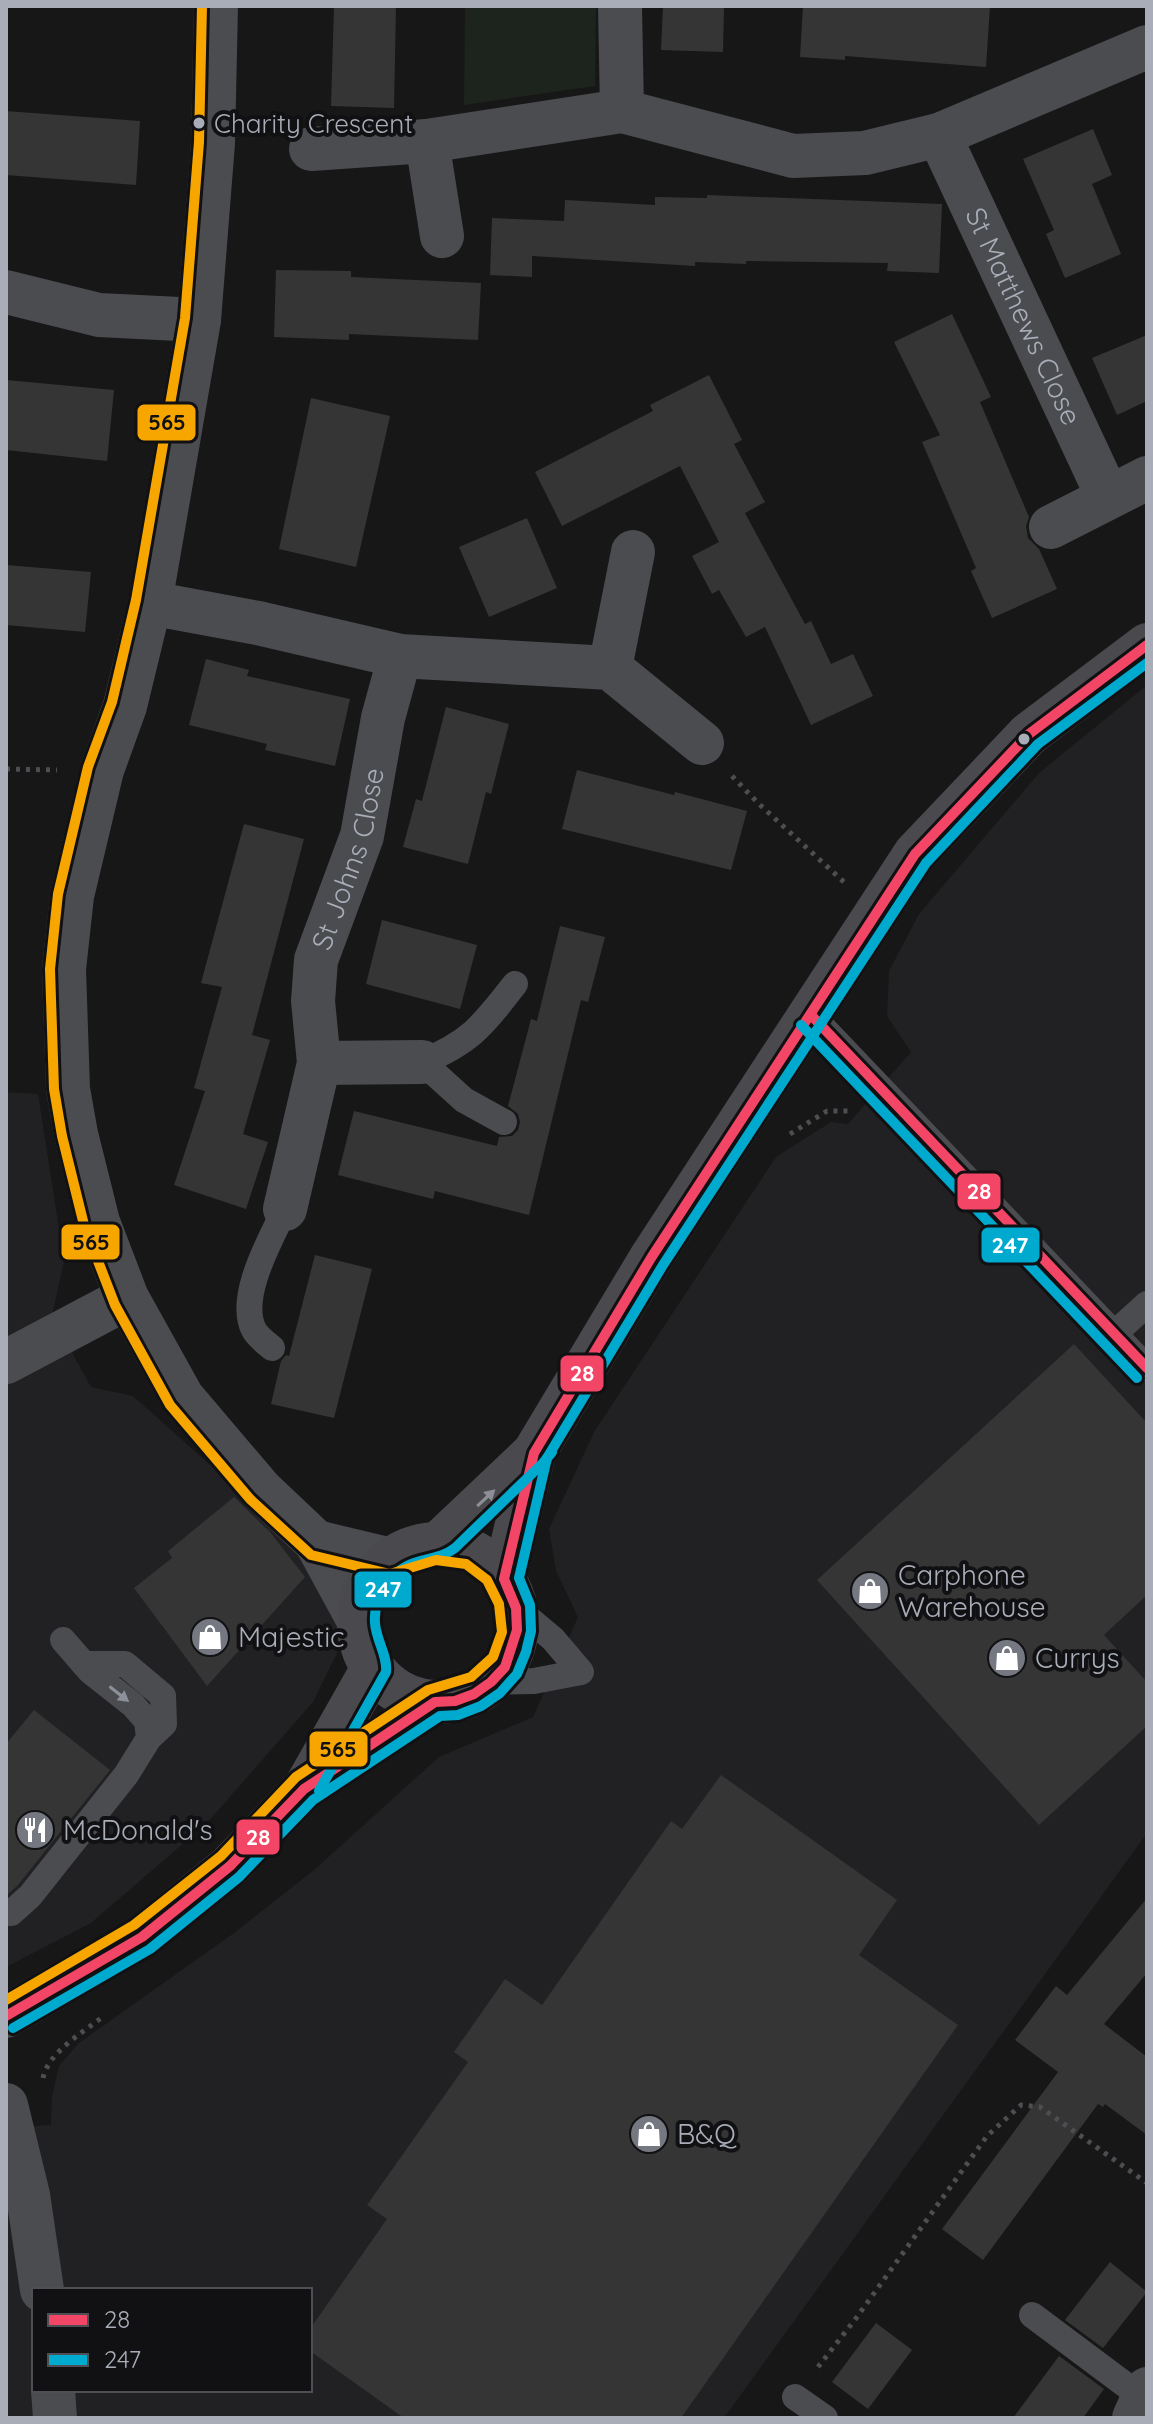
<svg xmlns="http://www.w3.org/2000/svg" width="1153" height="2424" font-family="Quicksand,sans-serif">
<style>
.built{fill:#212123;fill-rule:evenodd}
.green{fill:#1d241e}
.building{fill:#353536}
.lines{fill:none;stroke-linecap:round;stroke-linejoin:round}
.path{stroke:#4d4e52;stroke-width:5;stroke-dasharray:4 6;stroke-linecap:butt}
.lane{stroke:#4b4c50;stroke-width:26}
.street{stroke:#4b4c50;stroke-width:44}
.secondary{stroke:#4a4a4e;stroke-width:44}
.bus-1-casing{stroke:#111113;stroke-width:16}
.bus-2-casing{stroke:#111113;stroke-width:16}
.bus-3-casing{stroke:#111113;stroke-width:16}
.bus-1{stroke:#f34667;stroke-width:10}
.bus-2{stroke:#00a9ce;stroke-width:10}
.bus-3{stroke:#f7a600;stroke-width:10}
.oneway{fill:#8c8f98}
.oneway2{fill:#8c9099}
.bus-dot{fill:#a8adb8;stroke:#111113;stroke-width:3}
.labels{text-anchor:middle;stroke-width:8;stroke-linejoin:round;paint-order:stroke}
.bus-label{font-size:26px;fill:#a8adb8;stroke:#111113;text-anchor:start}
.street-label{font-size:28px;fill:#a8adb8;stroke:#111113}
.poi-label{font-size:28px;fill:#a8adb8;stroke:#111113;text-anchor:start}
.line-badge{stroke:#111113;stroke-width:3}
.badge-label{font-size:22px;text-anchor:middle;font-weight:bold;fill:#fff}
.pale-badge-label{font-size:22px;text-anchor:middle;font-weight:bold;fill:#111}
</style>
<rect width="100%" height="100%" fill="#171717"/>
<!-- built -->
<g class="built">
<path d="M1147 685V1833L724 2418H6V2128L51 2125 52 2097 59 2066 79 2043 234 1933 314 1870 439 1757 533 1717 578 1617 556 1571 549 1529 594 1432 776 1157 831 1122 848 1124 911 1052 887 1016 889 971 919 914 1039 773ZM34 2290H310V2390H34Z"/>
<path d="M6 1092 38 1094 64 1261 52 1316 91 1387 133 1396 237 1489 338 1590 342 1643 313 1702 207 1823 91 1923 6 1967Z"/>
</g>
<!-- green -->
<path class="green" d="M465 6H596L595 86 464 105Z"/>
<!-- building -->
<g class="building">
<path d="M334 6H396L394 108 331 106Z"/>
<path d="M663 6 724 8 723 52 661 50Z"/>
<path d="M803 6H990L986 67 845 56V60L800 57Z"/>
<path d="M6 111 140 121 136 185 6 175Z"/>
<path d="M1093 129 1112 175 1092 184 1121 254 1065 278 1046 234 1054 230 1023 159Z"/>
<path d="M707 195 942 204 939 273 887 271 888 263 746 261V264L695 262V266L532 256V277L490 275 492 218 564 221 565 200 655 205V197L707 198Z"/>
<path d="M276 270 351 271V277L481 283 478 340 349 334V340L274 337Z"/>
<path d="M952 314 991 397 980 402 1029 517 1026 526 1028 538 1039 549 1057 589 992 618 971 571 976 568 922 442 940 435 894 342Z"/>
<path d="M1147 335V401L1117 415 1092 358Z"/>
<path d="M709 375 742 440 734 444 765 502 745 513 805 624 811 621 831 664 853 654 873 696 811 725 765 627 746 637 719 590 712 594 692 556 719 542 680 466 562 526 535 472 653 411 650 405Z"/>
<path d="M6 380 114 390 107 461 6 450Z"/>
<path d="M311 398 390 416 356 567 279 549Z"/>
<path d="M527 518 557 588 489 617 459 547Z"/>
<path d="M6 565 91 572 85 632 6 625Z"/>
<path d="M206 659 249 670 247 676 350 699 335 766 265 750 267 744 189 725Z"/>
<path d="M446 707 509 724 491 794 486 792 468 864 403 847 416 799 422 801Z"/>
<path d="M577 770 674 795 675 792 747 811 731 870 562 829Z"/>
<path d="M244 824 304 839 252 1035 270 1040 243 1134 268 1142 246 1209 174 1185 205 1091 194 1088 222 987 201 983Z"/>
<path d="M382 920 477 945 460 1009 366 984Z"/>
<path d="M560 926 605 937 588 1002 581 1000 529 1215 435 1191 433 1199 338 1175 354 1111 497 1146 499 1137 512 1136 518 1130 520 1122 518 1114 508 1106 531 1019 537 1021Z"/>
<path d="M315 1255 372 1269 334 1418 271 1404 281 1361 286 1355 289 1356Z"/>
<path d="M1074 1344 1147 1423V1595L1104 1635 1147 1682V1726L1039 1825 817 1580Z"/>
<path d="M234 1497 270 1532 305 1577 207 1686 134 1588 172 1558 168 1551Z"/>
<path d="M34 1710 110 1770 18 1885 6 1896V1744Z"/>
<path d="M721 1775 897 1900 859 1955 958 2025 681 2418H404L310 2351V2329L387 2219 367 2205 468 2062 454 2052 505 1979 542 2005 671 1821 682 1829Z"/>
<path d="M1147 1898V1973L1104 2024 1147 2057V2135L1105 2104 1103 2107 1098 2104 983 2260 942 2229 1058 2072 1015 2040 1056 1986 1067 1995Z"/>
<path d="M1110 2262 1147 2292 1103 2348 1065 2320Z"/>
<path d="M876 2323 912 2350 868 2409 832 2382Z"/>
<path d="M1059 2356 1104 2389 1083 2418H1013Z"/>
</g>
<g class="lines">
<!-- path -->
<g class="path">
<path d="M6 769 57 770"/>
<path d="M732 776 759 804 844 882"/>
<path d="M790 1134 827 1111H849"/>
<path d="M43 2078C48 2053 82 2033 101 2018"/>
<path d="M818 2367 857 2317 987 2136 1021 2105 1040 2107 1147 2183"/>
</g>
<!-- lane -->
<g class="lane">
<path d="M811 1015 1147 1368"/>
<path d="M504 1122 464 1100 422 1062C471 1042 483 1025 515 984"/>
<path d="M1115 1333 1147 1304"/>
<path d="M272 1348C266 1343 257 1336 254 1330 237 1297 271 1239 285 1209"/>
<path d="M84 1664H125L163 1696 164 1724 149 1738"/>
<path d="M491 1682 534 1681 581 1672 553 1639 516 1608"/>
<path d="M6 1913H11L30 1896 126 1775 149 1738 147 1721 133 1705 90 1671 63 1640"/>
<path d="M1032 2315 1143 2398"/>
<path d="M795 2397 825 2418"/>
</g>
<!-- street -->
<g class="street">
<path d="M216 6 213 143 199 320 150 603 125 706 102 770 72 896 64 969 68 1089 76 1134 98 1222 127 1298 182 1397 261 1490 316 1542 359 1621"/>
<path d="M620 6 622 111"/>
<path id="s1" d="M939 135 1108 497"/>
<path d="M427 141 442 236"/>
<path d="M311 149 427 141 622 111 793 156 865 153 939 135 1147 47"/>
<path d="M6 292 99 315 199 320"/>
<path d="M1051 527 1147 478"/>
<path d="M150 603 258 623 400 656 610 668 702 743"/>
<path d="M610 668 633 552"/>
<path d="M319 1063 422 1062"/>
<path id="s2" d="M285 1209 319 1063 313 1001 316 960 362 836 383 718 400 656"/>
<path d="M6 1362 127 1298"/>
<path d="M316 1542 391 1560"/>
<path d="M6 2105 28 2195 42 2290"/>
<path d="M53 2390 55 2418"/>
<path d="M1134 2418 1147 2389"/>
</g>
<!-- secondary -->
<g class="secondary">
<path d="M438 1544 534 1453 651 1258 915 854 1029 734 1147 645"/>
<circle cx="438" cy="1623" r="79"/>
<path d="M504 1579 534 1453"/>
<path d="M308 1783 373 1668"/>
<path d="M6 2016 142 1937 230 1866 304 1789 435 1702"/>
</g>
<!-- bus-1 casing -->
<g class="bus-1-casing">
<g id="bus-1">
<path d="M811 1015 1147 1368"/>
<path d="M6 2016 142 1937 230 1866 304 1789 435 1702 455 1701 474 1694 491 1682 505 1667 517 1630 516 1608 504 1579 534 1453 651 1258 915 854 1029 734 1147 645"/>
</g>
</g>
<!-- bus-2 casing -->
<g class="bus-2-casing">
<g id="bus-2">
<path d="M801 1025 1137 1378"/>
<path d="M319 1791 386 1672C388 1656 376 1640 375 1623 373 1595 392 1568 420 1561 434 1557 443 1557 455 1548L543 1463 552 1452"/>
<path d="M13 2028 150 1949 239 1877 313 1800 440 1716 458 1715 481 1706 500 1693 517 1674 526 1652 531 1631 530 1605 519 1578 547 1458 663 1265 926 863 1038 744 1147 663"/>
</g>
</g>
<!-- bus-3 casing -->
<g class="bus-3-casing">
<path id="bus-3" d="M6 2000 134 1925 221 1856 296 1777 428 1690 471 1677 493 1657 502 1632 499 1604 487 1580 466 1564 436 1560 390 1574 311 1555 250 1499 170 1405 115 1305 84 1225 62 1136 54 1089 50 969 58 894 88 767 112 702 136 600 185 318 199 142 202 6"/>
</g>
<!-- bus-1 -->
<use href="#bus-1" class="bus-1"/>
<!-- bus-2 -->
<use href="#bus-2" class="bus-2"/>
<!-- bus-3 -->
<use href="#bus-3" class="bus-3"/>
</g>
<!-- one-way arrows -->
<defs><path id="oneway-solid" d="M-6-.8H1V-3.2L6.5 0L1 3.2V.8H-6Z" transform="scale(2)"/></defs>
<use class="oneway" href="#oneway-solid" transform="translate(486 1498) rotate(-43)"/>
<use class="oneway2" href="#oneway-solid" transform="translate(119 1694) rotate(38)"/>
<!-- icons -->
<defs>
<g id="shop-disc" transform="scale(2)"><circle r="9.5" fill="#757880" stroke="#111113"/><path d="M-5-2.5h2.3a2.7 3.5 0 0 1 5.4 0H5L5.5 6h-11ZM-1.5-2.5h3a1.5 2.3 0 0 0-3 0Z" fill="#fff"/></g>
<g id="restaurant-disc" transform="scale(2)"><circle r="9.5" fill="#757880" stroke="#111113"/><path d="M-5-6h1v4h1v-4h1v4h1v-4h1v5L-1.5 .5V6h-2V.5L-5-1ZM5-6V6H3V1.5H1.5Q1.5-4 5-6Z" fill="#fff"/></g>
</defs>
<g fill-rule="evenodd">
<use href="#shop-disc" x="870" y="1591"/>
<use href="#shop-disc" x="210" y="1637"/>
<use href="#shop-disc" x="1007" y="1658"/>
<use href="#restaurant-disc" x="35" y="1830"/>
<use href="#shop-disc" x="649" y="2134"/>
</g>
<!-- markers -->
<g class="bus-dot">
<circle cx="199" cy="123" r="7"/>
<circle cx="1024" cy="739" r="7"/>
</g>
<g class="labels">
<!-- bus labels -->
<g class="bus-label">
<text x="214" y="133">Charity Crescent</text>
</g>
<!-- street labels -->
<g class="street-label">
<text dy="10" stroke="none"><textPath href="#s1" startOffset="200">St Matthews Close</textPath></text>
<text dy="10" stroke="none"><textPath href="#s2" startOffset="360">St Johns Close</textPath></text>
</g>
<!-- poi labels -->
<g class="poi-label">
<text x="898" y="1585">Carphone<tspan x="898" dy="32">Warehouse</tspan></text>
<text x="238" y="1647">Majestic</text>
<text x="1035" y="1668">Currys</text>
<text x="63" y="1840">McDonald's</text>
<text x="677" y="2144">B&amp;Q</text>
</g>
</g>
<g class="line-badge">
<rect x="136" y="403" width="61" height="39" rx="8" fill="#f7a600"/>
<rect x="956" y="1172" width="46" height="39" rx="8" fill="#f34667"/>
<rect x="60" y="1223" width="61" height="38" rx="8" fill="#f7a600"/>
<rect x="980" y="1226" width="61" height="38" rx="8" fill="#00a9ce"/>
<rect x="559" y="1354" width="46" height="39" rx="8" fill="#f34667"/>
<rect x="353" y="1570" width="60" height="39" rx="8" fill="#00a9ce"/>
<rect x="308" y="1730" width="61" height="38" rx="8" fill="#f7a600"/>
<rect x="235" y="1818" width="46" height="38" rx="8" fill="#f34667"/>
</g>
<g class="badge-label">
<text x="979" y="1199">28</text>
<text x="1010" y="1253">247</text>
<text x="582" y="1381">28</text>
<text x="383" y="1597">247</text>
<text x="258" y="1845">28</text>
</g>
<g class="pale-badge-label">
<text x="167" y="430">565</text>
<text x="91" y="1250">565</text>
<text x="338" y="1757">565</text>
</g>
<!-- border -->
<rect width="1153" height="2424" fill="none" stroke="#a8adb8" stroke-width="16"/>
<!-- legend -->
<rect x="32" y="2288" width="280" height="104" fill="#111113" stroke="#4d4f55" stroke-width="2"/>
<rect x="48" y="2314" width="40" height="12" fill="#f34667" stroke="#4d4f55" stroke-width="2"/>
<text x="104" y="2328" font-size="24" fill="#a8adb8">28</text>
<rect x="48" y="2354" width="40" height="12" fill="#00a9ce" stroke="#4d4f55" stroke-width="2"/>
<text x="104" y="2368" font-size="24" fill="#a8adb8">247</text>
</svg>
